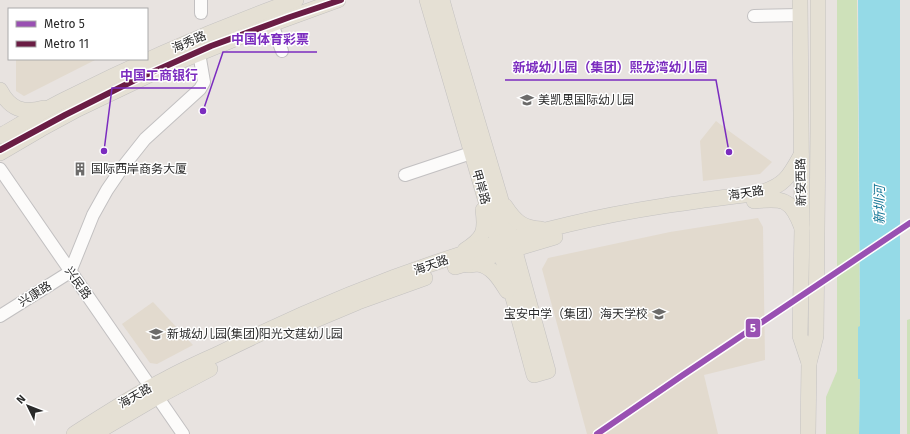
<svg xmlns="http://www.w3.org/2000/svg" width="910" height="434" font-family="'Fira Sans','Noto Sans SC',sans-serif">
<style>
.education{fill:#e2dace}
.green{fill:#cee1ba}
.water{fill:#95dae7}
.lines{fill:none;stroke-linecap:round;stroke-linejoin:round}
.minor-casing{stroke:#c2c0c1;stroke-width:14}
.major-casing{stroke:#c4c2c1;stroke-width:16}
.minor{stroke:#fcfbfa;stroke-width:12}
.major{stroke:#e5e0d4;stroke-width:15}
.metro-1-casing{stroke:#fff;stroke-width:9}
.metro-2-casing{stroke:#fff;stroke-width:9}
.metro-1{stroke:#9950b2;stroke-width:6}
.metro-2{stroke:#6a1d44;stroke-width:6}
.labels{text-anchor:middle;stroke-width:3;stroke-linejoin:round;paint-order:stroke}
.street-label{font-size:12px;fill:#2a2a2a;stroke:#fff}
.poi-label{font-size:12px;fill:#2a2a2a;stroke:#fff;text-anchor:start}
.water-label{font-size:13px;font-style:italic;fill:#127595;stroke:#fff}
.leader{fill:none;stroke:#7b2cbf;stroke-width:1.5}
.callout-dot{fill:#7b2cbf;stroke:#fff;stroke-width:1.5}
.callout-label{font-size:13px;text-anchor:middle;font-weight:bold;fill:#7b2cbf;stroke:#fff;stroke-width:3;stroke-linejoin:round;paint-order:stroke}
.line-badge{stroke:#fff;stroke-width:1.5}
.badge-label{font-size:11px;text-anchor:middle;font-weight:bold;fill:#fff}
</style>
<rect width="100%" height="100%" fill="#e8e3e0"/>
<!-- education -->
<g class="education">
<path d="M16 59H97L24 96 16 91Z"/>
<path d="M716 121 729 131 772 162 760 174 703 181 700 141Z"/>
<path d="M758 218 763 227 765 360 704 375 718 434H587L542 269 548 258 670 232Z"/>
<path d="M153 302 193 345 157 364 150 363 122 324Z"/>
</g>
<!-- green -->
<g class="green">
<path d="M837 0H857L860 327H858V379H860L859 434H826V397L837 371Z"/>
<path d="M910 319V434H907V320Z"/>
</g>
<!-- water -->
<path class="water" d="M858 0H900V434H859L860 379H858V327L860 326Z"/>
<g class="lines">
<!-- minor casing -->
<g class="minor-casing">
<g id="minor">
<path d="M201 13V0"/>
<path d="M754 16 800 15"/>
<path d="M272 24 282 51"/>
<path d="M0 169 183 434"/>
<path d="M405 175 471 153"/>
<path d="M0 316 70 272 93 215 107 190 122 168 145 139 200 89 204 82 199 53"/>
</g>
</g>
<!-- major casing -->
<g class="major-casing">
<g id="major">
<path d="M427 0 501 253 534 375 548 371 500 197 453 39 442 0"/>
<path d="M800 0 802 228 800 336 809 363"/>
<path d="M0 90C10 109 23 114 44 108"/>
<path d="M0 136C21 124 42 111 64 100 139 62 217 28 296 0"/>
<path d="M0 153 41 129 78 109 168 66 272 24 338 0"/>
<path d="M754 201C783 198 791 198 802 228"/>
<path d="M505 206C515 221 522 228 541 229"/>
<path d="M465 250C484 238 486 231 483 210"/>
<path d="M468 265C471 265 475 264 478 264 492 266 500 280 507 291"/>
<path d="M455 267 555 237"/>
<path d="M289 331 358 302 425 278"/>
<path d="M74 434C104 415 134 395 166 379 184 369 203 361 222 352 333 297 449 252 570 224 632 209 695 201 759 193 784 186 789 177 801 155"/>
<path d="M94 434 157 397 210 369"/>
<path d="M808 434 809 363 816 336 818 130V0"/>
</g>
</g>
<!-- minor -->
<use href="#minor" class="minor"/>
<!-- major -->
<use href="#major" class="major"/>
<!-- metro-1 casing -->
<g class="metro-1-casing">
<path id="metro-1" d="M597 434 683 375 910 223"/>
</g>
<!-- metro-2 casing -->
<g class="metro-2-casing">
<path id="metro-2" d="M0 150 65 115 139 78 211 46 290 17 341 0"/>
</g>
<!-- metro-1 -->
<use href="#metro-1" class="metro-1"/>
<!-- metro-2 -->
<use href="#metro-2" class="metro-2"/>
</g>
<!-- icons -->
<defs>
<g id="school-bare" transform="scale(1.08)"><path d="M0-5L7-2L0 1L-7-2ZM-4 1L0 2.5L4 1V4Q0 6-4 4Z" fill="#6c6b6a" stroke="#fff" stroke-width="2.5" paint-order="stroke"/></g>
<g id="building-bare" transform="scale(1.08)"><path d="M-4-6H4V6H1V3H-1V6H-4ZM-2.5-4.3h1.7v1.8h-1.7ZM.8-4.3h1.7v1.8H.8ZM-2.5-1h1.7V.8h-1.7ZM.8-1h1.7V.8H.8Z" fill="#6c6b6a" stroke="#fff" stroke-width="2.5" paint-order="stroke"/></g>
</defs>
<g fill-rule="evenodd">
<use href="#school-bare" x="527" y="100"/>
<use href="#building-bare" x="80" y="169"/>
<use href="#school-bare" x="659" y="314"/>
<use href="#school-bare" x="156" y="334"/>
</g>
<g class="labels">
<!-- street labels -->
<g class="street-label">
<text transform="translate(189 42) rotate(-23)" y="4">海秀路</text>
<text transform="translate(801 182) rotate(-91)" y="4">新安西路</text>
<text transform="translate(481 187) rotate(74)" y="4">甲岸路</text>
<text transform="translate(746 193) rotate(-9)" y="4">海天路</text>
<text transform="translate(431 265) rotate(-19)" y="4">海天路</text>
<text transform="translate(78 283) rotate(55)" y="4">兴民路</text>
<text transform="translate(35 294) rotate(-32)" y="4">兴康路</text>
<text transform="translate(135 396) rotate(-30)" y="4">海天路</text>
</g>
<!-- poi labels -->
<g class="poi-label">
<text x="538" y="104">美凯思国际幼儿园</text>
<text x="91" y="173">国际西岸商务大厦</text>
<text x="648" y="318" text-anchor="end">宝安中学（集团）海天学校</text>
<text x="167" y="338">新城幼儿园(集团)阳光文莛幼儿园</text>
</g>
<!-- water labels -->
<g class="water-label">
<text transform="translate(879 205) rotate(-90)" y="5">新圳河</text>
</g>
</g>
<!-- callouts -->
<path class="leader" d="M203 111L223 52H317M729 152L716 80H505M104 151L112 88H206"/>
<g class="callout-dot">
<circle cx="203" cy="111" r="4"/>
<circle cx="729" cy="152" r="4"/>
<circle cx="104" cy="151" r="4"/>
</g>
<g class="callout-label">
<text x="270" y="44">中国体育彩票</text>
<text x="610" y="72">新城幼儿园（集团）熙龙湾幼儿园</text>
<text x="159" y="80">中国工商银行</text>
</g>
<rect class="line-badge" x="745" y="318" width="16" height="20" rx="4" fill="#9950b2"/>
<g class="badge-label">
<text x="753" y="332">5</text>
</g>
<!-- legend -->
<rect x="8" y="8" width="140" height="52" fill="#ffffff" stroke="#aaaaaa"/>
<rect x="16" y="21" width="20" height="6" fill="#9950b2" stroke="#aaaaaa"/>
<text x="44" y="28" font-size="12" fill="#2a2a2a">Metro 5</text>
<rect x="16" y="41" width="20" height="6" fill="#6a1d44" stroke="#aaaaaa"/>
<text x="44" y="48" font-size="12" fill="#2a2a2a">Metro 11</text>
<!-- north arrow -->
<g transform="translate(28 406) rotate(313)" stroke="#ffffff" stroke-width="3" paint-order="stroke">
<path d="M0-3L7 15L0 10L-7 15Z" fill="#2a2a2a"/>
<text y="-6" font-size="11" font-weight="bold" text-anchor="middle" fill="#2a2a2a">N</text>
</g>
</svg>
